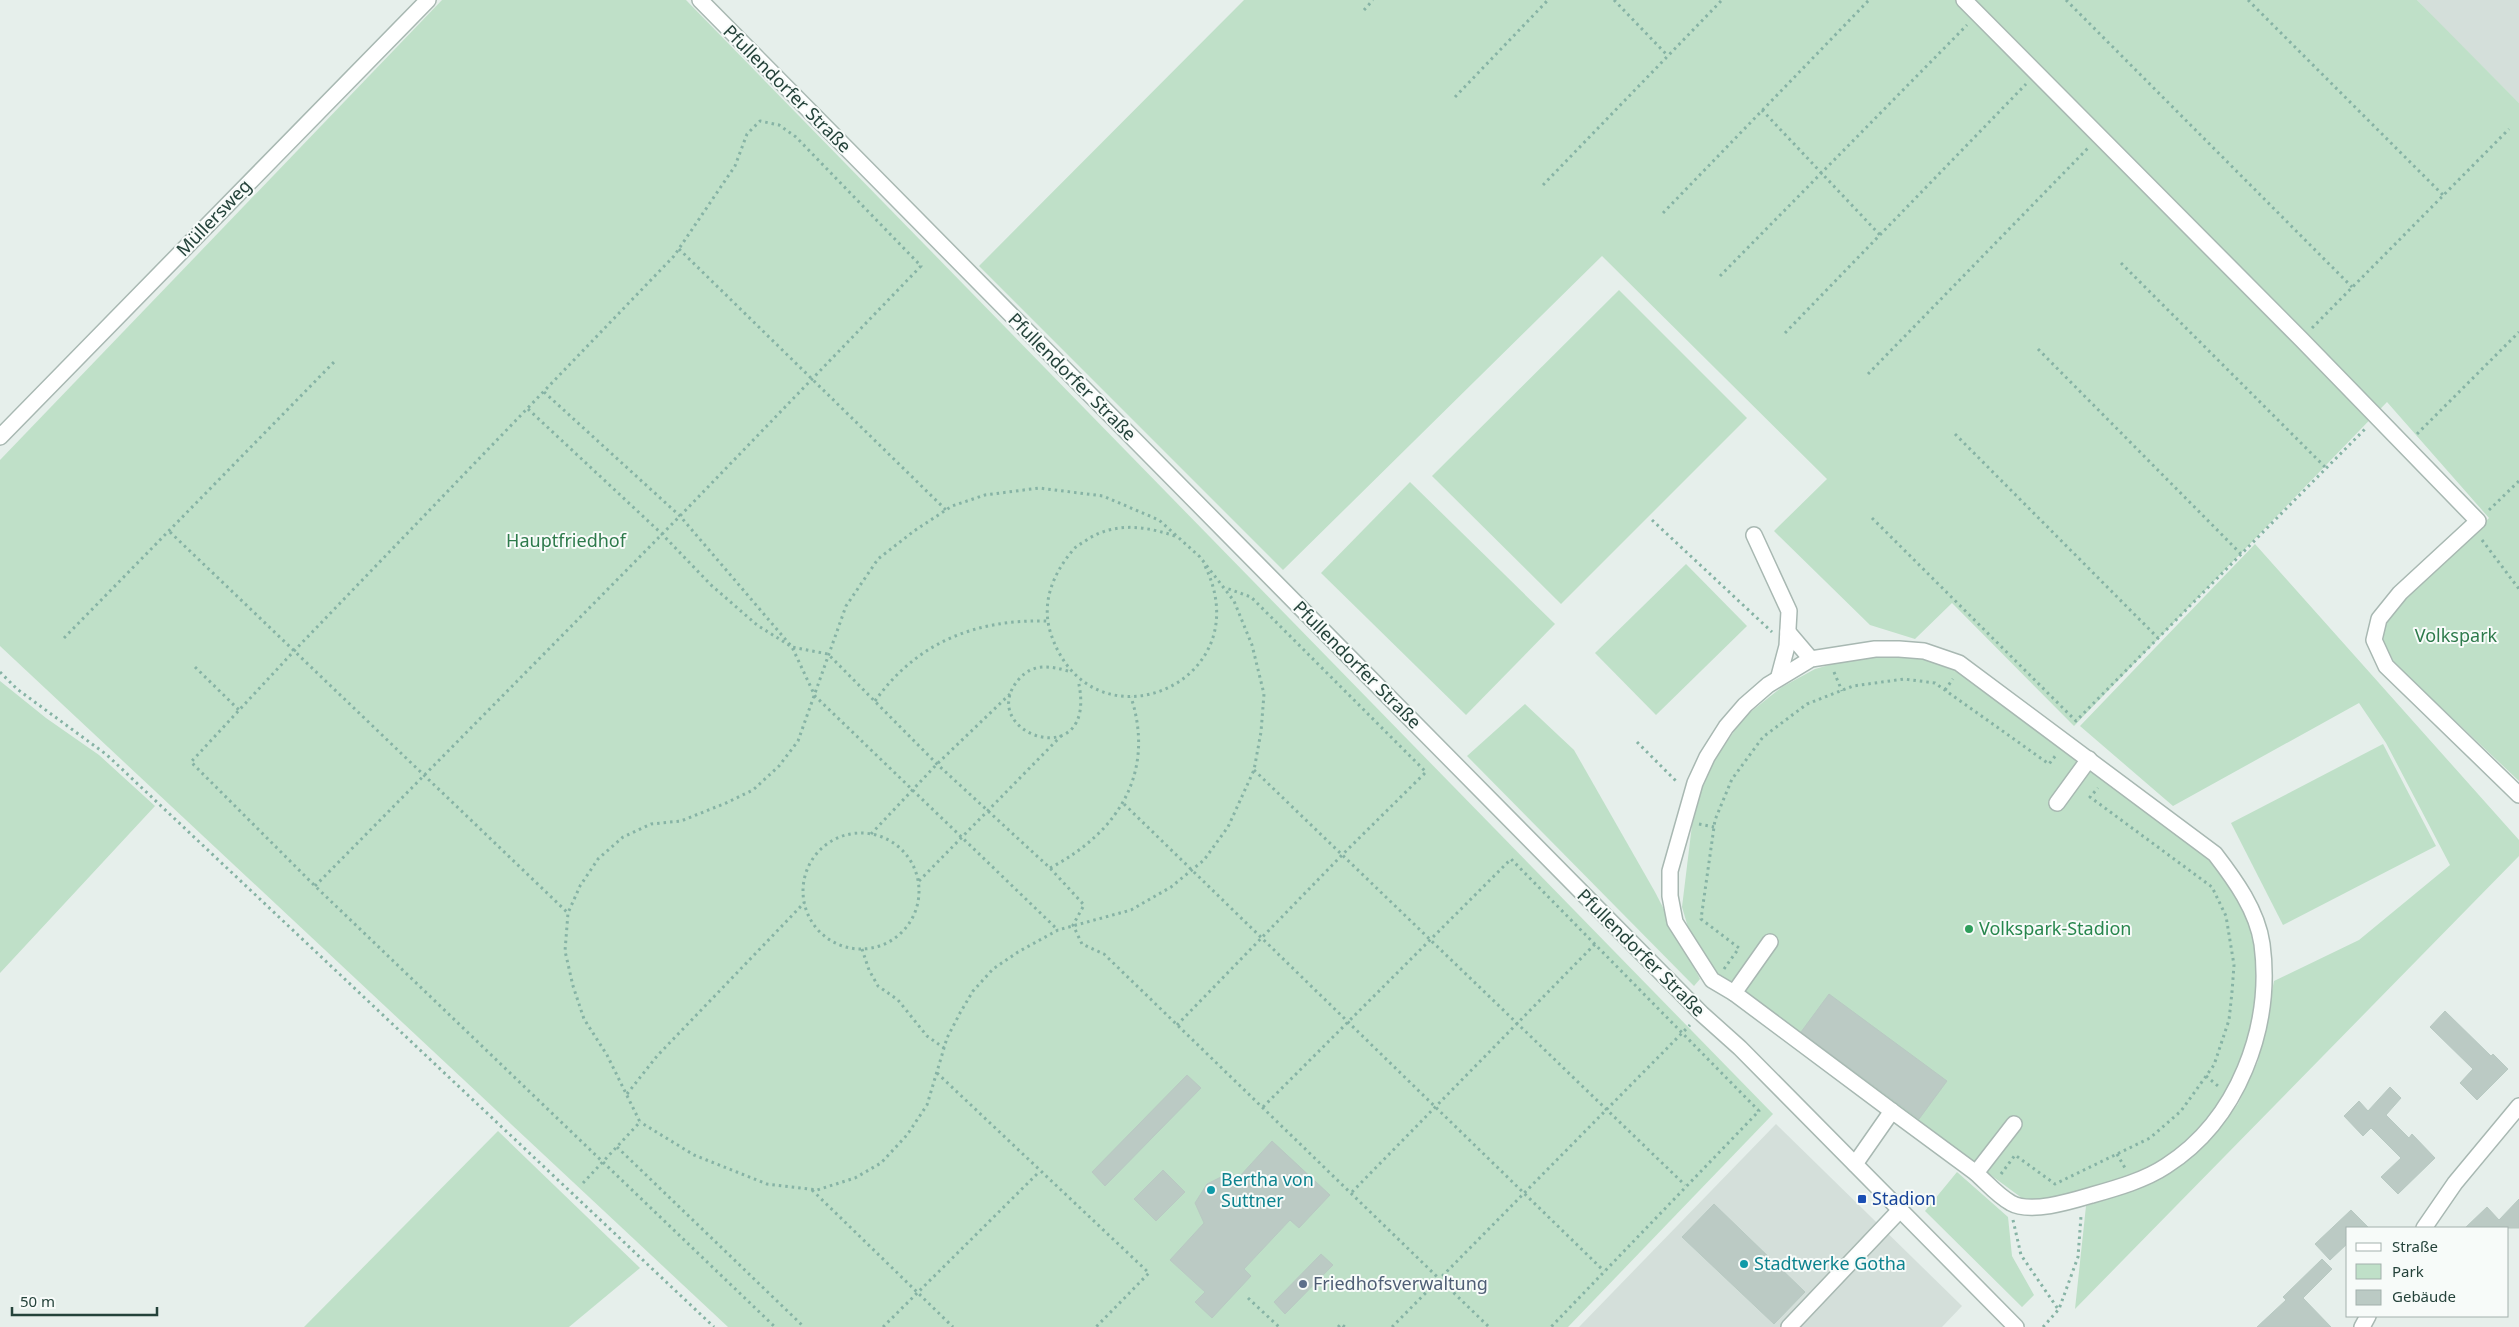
<svg xmlns="http://www.w3.org/2000/svg" width="2519" height="1327" font-family="'Noto Sans',sans-serif">
<style>
.built{fill:#d4dfda}
.green{fill:#bfe0c8}
.building{fill:#bbcac4;stroke:#b8c9c2}
.lines{fill:none;stroke-linecap:round;stroke-linejoin:round}
.minor-casing{stroke:#a8b8b2;stroke-width:18}
.path{stroke:#86b3a5;stroke-width:3;stroke-dasharray:2.5 4;stroke-linecap:butt}
.minor{stroke:#fff;stroke-width:15}
.leisure-dot{fill:#2e9e5b;stroke:#f7fbf9;stroke-width:2}
.culture-dot{fill:#0f9aa8;stroke:#f7fbf9;stroke-width:2}
.transit-dot{fill:#1a4fb4;stroke:#f7fbf9;stroke-width:2}
.service-dot{fill:#5c6f8a;stroke:#f7fbf9;stroke-width:2}
.labels{text-anchor:middle;stroke-width:4;stroke-linejoin:round;paint-order:stroke}
.street-label{font-size:18px;fill:#24423a;stroke:#f7fbf9}
.park-label{font-size:18px;fill:#2d7a4b;stroke:#f7fbf9}
.leisure-label{font-size:18px;fill:#27864d;stroke:#f7fbf9;text-anchor:start}
.culture-label{font-size:18px;fill:#0d838f;stroke:#f7fbf9;text-anchor:start}
.transit-label{font-size:18px;fill:#164399;stroke:#f7fbf9;text-anchor:start}
.service-label{font-size:18px;fill:#4e5e75;stroke:#f7fbf9;text-anchor:start}
</style>
<rect width="100%" height="100%" fill="#e6efeb"/>
<!-- built -->
<g class="built">
<path d="M2417 0H2519V103L2446 30Z"/>
<path d="M1776 1124 1962 1306 1942 1327H1579Z"/>
</g>
<!-- green -->
<g class="green">
<path d="M442 0H686L1773 1114 1568 1327H728L0 646V460Z"/>
<path d="M1244 0H2417L2519 103V781L2395 664 2383 641 2385 619 2489 518 2387 402 2074 726 1952 603 1915 639 1870 625 1774 531 1827 479 1602 256 1283 570 979 266Z"/>
<path d="M1619 290 1747 418 1561 604 1432 476Z"/>
<path d="M1410 482 1555 624 1466 715 1321 573Z"/>
<path d="M2255 544 2519 840V856L2075 1309 2086 1206 2158 1180 2202 1145 2238 1104 2258 1061 2274 981 2359 940 2450 865 2386 743 2359 703 2173 806 2080 726Z"/>
<path d="M1686 564 1747 626 1656 715 1595 653Z"/>
<path d="M1898 654 1931 658 1965 673 2194 844C2217 867 2240 891 2249 924 2271 999 2238 1109 2173 1154 2131 1183 2079 1194 2030 1204L1713 970 1690 934 1682 907 1692 825 1706 773 1743 718 1782 687 1815 669 1843 661Z"/>
<path d="M0 681 46 718 99 755 155 806 0 973Z"/>
<path d="M1525 704 1574 750 1655 892 1700 979 1694 986 1467 756Z"/>
<path d="M2383 744 2436 846 2283 925 2231 823Z"/>
<path d="M498 1131 640 1268 569 1327H304Z"/>
<path d="M1957 1172 2008 1217 2012 1256 2034 1295 2022 1307 1925 1211Z"/>
</g>
<!-- building -->
<g class="building">
<path d="M1829 994 1947 1081 1919 1119 1801 1032Z"/>
<path d="M2445 1011 2491 1056 2493 1054 2508 1069 2477 1100 2460 1083 2473 1069 2430 1027Z"/>
<path d="M1187 1075 1201 1088 1105 1186 1092 1172Z"/>
<path d="M2390 1087 2401 1098 2386 1115 2409 1138 2412 1134 2435 1158 2398 1194 2381 1177 2401 1158 2371 1128 2363 1136 2344 1116 2359 1101 2368 1111Z"/>
<path d="M1272 1141 1330 1195 1299 1228 1290 1220 1244 1269 1251 1276 1212 1318 1195 1302 1205 1292 1170 1260 1204 1223 1195 1203 1207 1184 1221 1177 1240 1176Z"/>
<path d="M1163 1170 1185 1192 1156 1221 1134 1199Z"/>
<path d="M2519 1199V1228H2465L2487 1207 2499 1220Z"/>
<path d="M1714 1204 1805 1292 1774 1324 1682 1237Z"/>
<path d="M2351 1210 2369 1228H2348V1243L2330 1260 2315 1244Z"/>
<path d="M1321 1254 1333 1265 1285 1314 1274 1302Z"/>
<path d="M2322 1259 2332 1269 2303 1298 2331 1327H2257L2286 1300 2283 1297Z"/>
</g>
<g class="lines">
<!-- minor casing -->
<g class="minor-casing">
<g id="minor">
<path d="M700 0 1702 1014 1740 1048 2016 1327"/>
<path d="M1964 0 2301 339 2478 521 2400 593 2379 619 2374 640 2386 666 2519 795"/>
<path d="M0 437 428 0"/>
<path d="M1754 535 1789 611 1787 646 1779 676"/>
<path d="M1788 632 1811 659"/>
<path d="M2057 803 2089 759"/>
<path d="M1770 942 1734 993 1892 1111"/>
<path d="M1734 993 1712 980 1675 922 1670 896V871L1695 783 1707 757 1726 727 1745 705 1768 685 1811 659 1875 649H1899L1924 651 1959 663 2215 854C2235 880 2257 910 2262 944 2273 1027 2238 1120 2166 1166 2145 1180 2117 1188 2092 1195 2072 1201 2030 1214 2011 1203 1998 1196 1987 1183 1976 1173"/>
<path d="M1855 1164 1892 1111 1976 1173 2014 1124"/>
<path d="M2424 1228 2455 1183 2519 1106"/>
<path d="M1789 1327 1900 1210"/>
<path d="M2362 1327 2368 1316"/>
</g>
</g>
<!-- path -->
<g class="path">
<path d="M1614 0 1668 56"/>
<path d="M2066 0 2352 287"/>
<path d="M2248 0 2443 195"/>
<path d="M1364 10 1373 0"/>
<path d="M1455 97 1548 0"/>
<path d="M1762 110 1880 235"/>
<path d="M1543 185 1722 0"/>
<path d="M1663 213 1869 0"/>
<path d="M679 249 946 510"/>
<path d="M2121 263 2326 468"/>
<path d="M1720 276 1967 25"/>
<path d="M2312 328 2509 129"/>
<path d="M1785 333 2026 84"/>
<path d="M2038 349 2241 554"/>
<path d="M1868 374 2088 148"/>
<path d="M544 392 680 516 792 647 828 654 937 764 1050 868 1084 905 1073 925 1082 944 1104 954 1489 1327"/>
<path d="M528 409 662 534 711 585 757 625 792 647 815 696 1058 930"/>
<path d="M1955 434 2158 638"/>
<path d="M2417 434 2519 332"/>
<path d="M2489 510 2519 481"/>
<path d="M1872 518 2076 721 2366 428"/>
<path d="M1652 520 1772 632"/>
<path d="M170 532 568 913"/>
<path d="M1175 536C1145 526 1116 522 1088 539 1083 543 1077 545 1073 550 1052 575 1040 605 1052 637 1094 754 1264 682 1204 564"/>
<path d="M2482 540 2519 589"/>
<path d="M64 638 336 360"/>
<path d="M195 667 239 710"/>
<path d="M1068 671C1050 666 1033 663 1019 679 972 733 1101 778 1078 680"/>
<path d="M0 672 17 689 107 755 714 1327"/>
<path d="M1834 672 1842 691"/>
<path d="M1945 690 1953 679"/>
<path d="M875 701C917 642 976 619 1048 621"/>
<path d="M1637 742 1678 783"/>
<path d="M1254 770 1685 1185"/>
<path d="M1124 804 1604 1271"/>
<path d="M1699 824 1714 827"/>
<circle cx="861" cy="891" r="58"/>
<path d="M871 834 937 764 1010 694"/>
<path d="M1050 868C1117 833 1156 774 1131 697"/>
<path d="M919 881 1061 736"/>
<path d="M315 886 680 516 921 266 796 137 779 125 760 121 747 134 735 166 674 256 294 651 191 762 315 886 775 1327"/>
<path d="M862 949 869 970 878 986 898 1000 927 1036 944 1048"/>
<path d="M1724 969 1739 948 1701 919 1715 820 1732 779 1763 737 1807 704 1853 686 1904 679 1935 683 2049 764 2056 755"/>
<path d="M1177 1025 1343 854 1426 772 1251 597 1226 588"/>
<path d="M937 1073 1149 1273 1096 1327"/>
<path d="M2206 1076 2218 1086"/>
<path d="M627 1094 657 1056 804 903"/>
<path d="M1263 1107 1511 859 1759 1111 1551 1327"/>
<path d="M617 1147 804 1327"/>
<path d="M2117 1154 2125 1168"/>
<path d="M2001 1174 2015 1155 2055 1184 2150 1138 2181 1111 2214 1065 2229 1020 2232 992 2234 965 2226 916 2212 887 2090 797 2098 788"/>
<path d="M583 1183 640 1122 607 1055 584 1019 573 986 565 951 568 913 580 886 598 859 623 837 651 824 681 821 726 803 753 790 779 766 798 741 846 606 878 559 914 531 952 506 985 495 1039 488 1103 496 1159 520 1200 557 1234 601 1252 645 1264 694 1261 732 1254 770 1228 827 1204 860 1171 887 1131 910 1058 930 1018 952 993 969 973 991 960 1013 947 1038 927 1105 907 1135 881 1163 855 1178 817 1190 767 1184 694 1155 640 1122"/>
<path d="M812 1190 953 1327"/>
<path d="M1352 1192 1595 944"/>
<path d="M2013 1220 2021 1255 2058 1309"/>
<path d="M1248 1298 1279 1327"/>
<path d="M883 1327 1039 1172"/>
<path d="M1338 1327 1341 1324 1345 1327"/>
<path d="M1392 1327 1690 1025"/>
<path d="M2043 1327 2059 1309 2078 1257 2081 1216"/>
</g>
<!-- minor -->
<use href="#minor" class="minor"/>
</g>
<!-- markers -->
<circle class="leisure-dot" cx="1969" cy="929" r="5"/>
<g class="culture-dot">
<circle cx="1211" cy="1190" r="5"/>
<circle cx="1744" cy="1264" r="5"/>
</g>
<rect class="transit-dot" x="1857" y="1194" width="10" height="10" rx="2.5"/>
<circle class="service-dot" cx="1303" cy="1284" r="5"/>
<g class="labels">
<!-- street labels -->
<g class="street-label">
<text transform="translate(787 89) rotate(45)" y="6">Pfullendorfer Straße</text>
<text transform="translate(214 218) rotate(-46)" y="6">Müllersweg</text>
<text transform="translate(1072 377) rotate(45)" y="6">Pfullendorfer Straße</text>
<text transform="translate(1357 665) rotate(45)" y="6">Pfullendorfer Straße</text>
<text transform="translate(1641 953) rotate(45)" y="6">Pfullendorfer Straße</text>
</g>
<!-- park labels -->
<g class="park-label">
<text x="566" y="547">Hauptfriedhof</text>
<text x="2456" y="642">Volkspark</text>
</g>
<!-- leisure labels -->
<g class="leisure-label">
<text x="1979" y="935">Volkspark-Stadion</text>
</g>
<!-- culture labels -->
<g class="culture-label">
<text x="1221" y="1186">Bertha von<tspan x="1221" dy="21">Suttner</tspan></text>
<text x="1754" y="1270">Stadtwerke Gotha</text>
</g>
<!-- transit labels -->
<g class="transit-label">
<text x="1872" y="1205">Stadion</text>
</g>
<!-- service labels -->
<g class="service-label">
<text x="1313" y="1290">Friedhofsverwaltung</text>
</g>
</g>
<!-- legend -->
<rect x="2346" y="1227" width="162" height="90" fill="#f7fbf9" stroke="#a3b1ad"/>
<rect x="2356" y="1243" width="25" height="8" fill="#ffffff" stroke="#a3b1ad"/>
<text x="2392" y="1252" font-size="15" fill="#24423a">Straße</text>
<rect x="2356" y="1264" width="25" height="15" fill="#bfe0c8" stroke="#a3b1ad"/>
<text x="2392" y="1277" font-size="15" fill="#24423a">Park</text>
<rect x="2356" y="1290" width="25" height="15" fill="#bbcac4" stroke="#a3b1ad"/>
<text x="2392" y="1302" font-size="15" fill="#24423a">Gebäude</text>
<!-- scale -->
<path d="M12 1307v8h145v-8" fill="none" stroke="#24423a" stroke-width="2.5"/>
<text x="20" y="1307" font-size="15" fill="#24423a" stroke="#f7fbf9" stroke-width="4" paint-order="stroke">50 m</text>
</svg>
